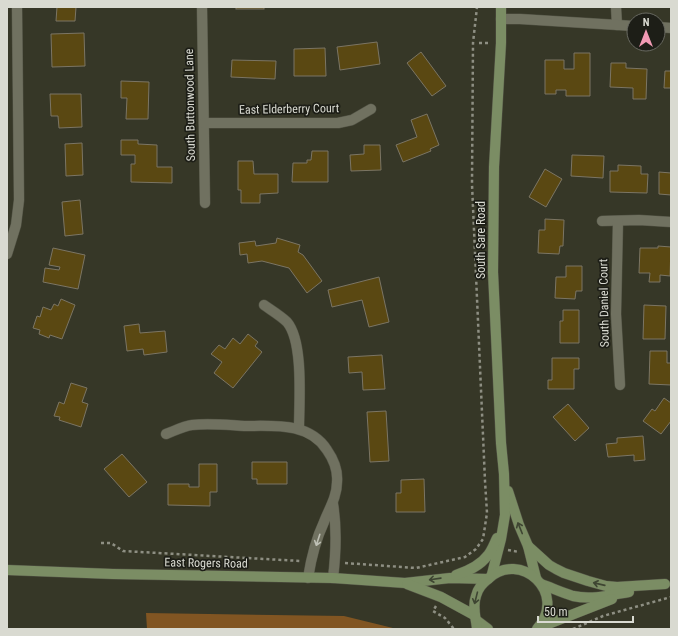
<svg xmlns="http://www.w3.org/2000/svg" width="678" height="636" font-family="'Roboto Condensed',sans-serif">
<style>
.green{fill:#815522}
.building{fill:#5a4812;stroke:#7b7564}
.lines{fill:none;stroke-linecap:round;stroke-linejoin:round}
.minor-casing{stroke:#525345;stroke-width:11}
.secondary-casing{stroke:#525345;stroke-width:11}
.path{stroke:#8e8f83;stroke-width:2.5;stroke-dasharray:3 3;stroke-linecap:butt}
.minor{stroke:#707160;stroke-width:10}
.secondary{stroke:#7b8d64;stroke-width:10}
.oneway{stroke:#3e4532}
.oneway2{stroke:#bfc0b5}
.labels{text-anchor:middle;stroke-width:3.5;stroke-linejoin:round;paint-order:stroke}
.street-label{font-size:12px;fill:#d9dad1;stroke:#1d1e17}
</style>
<rect width="100%" height="100%" fill="#363727"/>
<!-- green -->
<path class="green" d="M146 613 344 616 397 629H147Z"/>
<!-- building -->
<g class="building">
<path d="M57 7H76L75 21H56Z"/>
<rect x="236" y="7" width="28" height="2"/>
<path d="M84 33 85 66 52 67 51 34Z"/>
<path d="M377 42 380 64 340 70 337 47Z"/>
<path d="M325 48 326 76H294V49Z"/>
<path d="M421 52 446 86 432 96 407 63Z"/>
<path d="M574 53H590V96H566V90H556V94H545V60H564V69H574Z"/>
<path d="M232 60 276 61 275 79 231 77Z"/>
<path d="M611 63H626V68L647 69 646 99H633V88L610 87Z"/>
<path d="M665 71H671V88H664Z"/>
<path d="M121 81 149 82 148 119H126L127 98H121Z"/>
<path d="M50 94H81L82 127 59 128 58 116H51Z"/>
<path d="M427 114 439 145 430 149 431 151 403 162 396 145 417 137 411 120Z"/>
<path d="M121 140H138V144L157 145V167H172V183L131 182V164H135V155H121Z"/>
<path d="M82 143 83 175 66 176 65 144Z"/>
<path d="M364 145H380L381 170 351 171 350 155 364 154Z"/>
<path d="M312 151H328V182H292L293 163H307V160H311Z"/>
<path d="M572 155 604 156 603 178 571 176Z"/>
<path d="M238 161H253L254 174H278V193L260 194V203H241V190H238Z"/>
<path d="M618 165 641 166V174H648L647 193 610 192V171H618Z"/>
<path d="M545 169 562 179 546 207 529 197Z"/>
<path d="M659 172 671 173V195L659 194Z"/>
<path d="M80 200 83 234 65 236 62 202Z"/>
<path d="M545 219 564 220 563 246H560L559 254 538 253 539 230H545Z"/>
<path d="M277 238 300 245 298 252 303 255 322 281 307 293 289 268 262 261 248 263 247 254 240 255 239 243 255 241 256 246 276 243Z"/>
<path d="M658 246 671 247 670 276 660 275V282H649L650 273H639L640 248H658Z"/>
<path d="M53 248 85 255 78 289 43 282 45 268 59 270 60 267 49 265Z"/>
<path d="M566 266H582V291H576L575 299 555 298 556 277H566Z"/>
<path d="M379 277 389 322 369 327 362 300 332 307 328 290Z"/>
<path d="M61 299 75 305 62 339 50 335 49 338 39 334 40 330 33 328 37 316 40 317 43 307 51 310 54 304 58 306Z"/>
<path d="M644 305 666 306 665 339H643Z"/>
<path d="M563 310H579V343H560V321H563Z"/>
<path d="M139 324 140 333 165 331 167 352 144 355 143 349 127 351 124 326Z"/>
<path d="M248 334 258 342 255 346 262 352 233 388 214 373 222 362 211 354 219 345 225 349 233 338 240 344Z"/>
<path d="M650 351H667V363H671V385L649 384Z"/>
<path d="M382 355 385 389 363 390 362 372 349 373 348 357Z"/>
<path d="M552 358H579V369H574V389H548V380H552Z"/>
<path d="M71 383 87 388 82 402 88 404 81 427 59 420 60 417 54 416 59 402 64 404Z"/>
<path d="M664 398 671 403V421L661 434 643 421 652 409 655 411Z"/>
<path d="M568 404 589 428 575 441 553 417Z"/>
<path d="M386 411 389 461 370 462 367 412Z"/>
<path d="M643 436 645 460 634 461V455L608 457 606 444 617 443V438Z"/>
<path d="M122 454 147 482 129 497 104 469Z"/>
<path d="M252 462H287V484H257V479H252Z"/>
<path d="M199 464H217V492H210V506L168 505V484H189V487H199Z"/>
<path d="M424 479 425 512H396V493H401V480Z"/>
</g>
<g class="lines">
<!-- minor casing -->
<g class="minor-casing">
<g id="minor">
<path d="M202 7 205 203"/>
<path d="M616 7 617 25"/>
<path d="M501 19H520L634 26"/>
<path d="M658 27 671 28"/>
<path d="M204 123H338L352 120 371 109"/>
<path d="M602 221 639 220 671 222"/>
<path d="M618 221 616 314 620 385"/>
<path d="M7 254 16 225 19 200 17 7"/>
<path d="M264 305C271 310 281 316 287 322 304 342 299 403 299 429"/>
<path d="M166 434C174 431 184 426 192 425 209 423 227 425 244 426 274 426 309 422 327 450 334 460 338 470 337 482 337 497 329 509 324 522 316 539 311 559 308 578"/>
<path d="M333 504C337 528 336 553 333 578"/>
</g>
</g>
<!-- secondary casing -->
<g class="secondary-casing">
<g id="secondary">
<path d="M508 491 519 525 528 546 536 578"/>
<path d="M528 546 549 565 556 569 564 573 588 581 606 586 617 587 665 584"/>
<path d="M7 570 113 574 333 578 405 583 450 578 488 579"/>
<path d="M492 574 501 539 505 515 504 474 501 443 493 272 494 167 501 43V7"/>
<path d="M456 575C468 571 480 566 488 555 492 550 494 544 497 538"/>
<path d="M407 584 441 597 474 615"/>
<path d="M541 584C552 588 563 593 573 596 592 600 611 595 629 592"/>
<path d="M476 620 488 629"/>
<path d="M538 628 612 599"/>
<path d="M477 629C476 618 472 607 476 596 478 588 482 584 488 579 520 549 569 593 537 629"/>
</g>
</g>
<!-- path -->
<g class="path">
<path d="M479 43H489"/>
<path d="M101 543H111L123 551 300 561"/>
<path d="M508 550 519 552"/>
<path d="M345 563 416 568 465 557 476 549 483 539 487 513 485 481 472 184 473 43 477 7"/>
<path d="M436 606 433 611 445 618 454 629"/>
<path d="M573 629 603 616 671 597"/>
</g>
<!-- minor -->
<use href="#minor" class="minor"/>
<!-- secondary -->
<use href="#secondary" class="secondary"/>
</g>
<!-- one-way arrows -->
<defs><path id="oneway-shaft" d="M-6 0H5M1.5-3L5.5 0L1.5 3" fill="none" stroke-width="1.6" stroke-linecap="round" stroke-linejoin="round"/></defs>
<g class="oneway">
<use href="#oneway-shaft" transform="translate(520 528) rotate(-112)"/>
<use href="#oneway-shaft" transform="translate(435 579) rotate(172)"/>
<use href="#oneway-shaft" transform="translate(599 584) rotate(-167)"/>
<use href="#oneway-shaft" transform="translate(476 598) rotate(104)"/>
</g>
<use class="oneway2" href="#oneway-shaft" transform="translate(318 540) rotate(108)"/>
<g class="labels">
<!-- street labels -->
<g class="street-label">
<text transform="translate(190 105) rotate(-91)" y="4">South Buttonwood Lane</text>
<text transform="translate(289 109) rotate(-1)" y="4">East Elderberry Court</text>
<text transform="translate(481 240) rotate(-90)" y="4">South Sare Road</text>
<text transform="translate(604 303) rotate(-91)" y="4">South Daniel Court</text>
<text transform="translate(206 563) rotate(1)" y="4">East Rogers Road</text>
</g>
</g>
<!-- border -->
<rect width="678" height="636" fill="none" stroke="#d9dad1" stroke-width="16"/>
<!-- north arrow -->
<g transform="translate(646 32)"><circle r="19" fill="#1d1e17" stroke="#686961"/>
<path d="M0-3L7 15L0 10L-7 15Z" fill="#f19ab4"/>
<text y="-6" font-size="11" font-weight="bold" text-anchor="middle" fill="#d9dad1">N</text>
</g>
<!-- scale -->
<path d="M538 616v6h95v-6" fill="none" stroke="#d9dad1" stroke-width="2"/>
<text x="544" y="616" font-size="12" fill="#d9dad1" stroke="#1d1e17" stroke-width="3" paint-order="stroke">50 m</text>
</svg>
